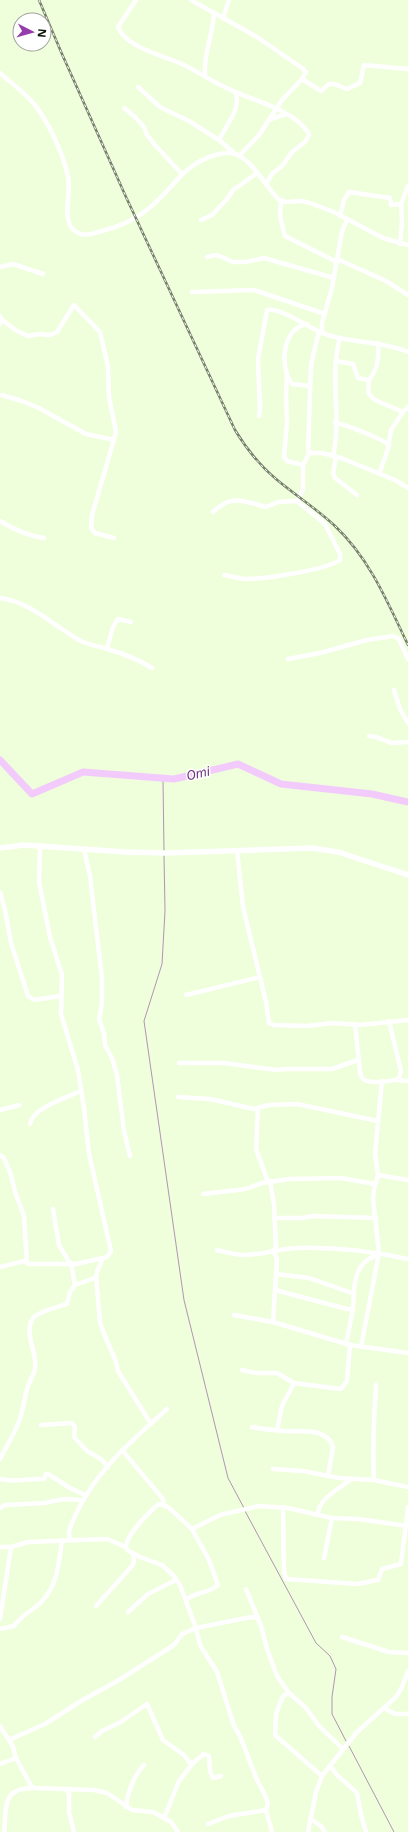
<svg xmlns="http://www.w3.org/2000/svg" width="408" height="1832" font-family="'Noto Sans',sans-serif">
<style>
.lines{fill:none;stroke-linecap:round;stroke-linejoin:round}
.stream{stroke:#af96b4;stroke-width:1}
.river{stroke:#f2cbfc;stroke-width:7}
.minor{stroke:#fff;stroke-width:4.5}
.tertiary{stroke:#fff;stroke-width:5.5}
.rail-casing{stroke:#767f69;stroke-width:2.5}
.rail{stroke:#fff;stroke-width:1;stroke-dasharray:3;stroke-linecap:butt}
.labels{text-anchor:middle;stroke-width:3;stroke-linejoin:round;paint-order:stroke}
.water-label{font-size:13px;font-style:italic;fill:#6d347b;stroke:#fff}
</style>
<rect width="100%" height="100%" fill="#effedb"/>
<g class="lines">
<!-- stream -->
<g class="stream">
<path d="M163 779 164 851"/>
<path d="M164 855 165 911 162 964 144 1021 184 1300 228 1478 244 1508"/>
<path d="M245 1511 316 1643 330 1656 336 1669 332 1697V1714L346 1741"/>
<path d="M349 1746 394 1832"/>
</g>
<!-- river -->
<path class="river" d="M0 760 32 794 83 772 174 779 238 764 281 784 372 794 408 802"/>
<!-- minor -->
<g class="minor">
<path d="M136 0 118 27C125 47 164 56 182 64 199 72 214 83 231 90 256 102 290 108 308 132L309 135 305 142 292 152 283 165 272 174 266 184"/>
<path d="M191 0 257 37 302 68 306 72 302 79"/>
<path d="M223 18 229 0"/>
<path d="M0 73C11 83 24 92 34 104 48 121 64 155 68 177 72 194 59 224 78 233 85 237 95 233 102 231 118 227 135 220 148 209 174 189 180 166 215 155 222 153 229 152 236 154 254 162 265 186 279 200L286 202 302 201 310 203 334 212 383 238 408 245"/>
<path d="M205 76C203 54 213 35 214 13"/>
<path d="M138 87 160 107 189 121 219 140 233 152"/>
<path d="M124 108 135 117 144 127 147 135 155 145 182 174"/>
<path d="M271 119 286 114"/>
<path d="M219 140C225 127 243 107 235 92"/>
<path d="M239 156 259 135 282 100 302 79 321 91 329 84H334L347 89 360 83 364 65 408 69"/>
<path d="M281 200 280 216 285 236 337 262"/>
<path d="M340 216 344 200 349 192 390 198 391 205 401 204 408 186"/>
<path d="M201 220 212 215 227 199 233 190 257 173"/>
<path d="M347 220 342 231 332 288 322 323V332L318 335 311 365 308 451 311 453H322L341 458 395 480 408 488"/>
<path d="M400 244 402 221 401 204"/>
<path d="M207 257 217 255 233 262H246L264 258 334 278"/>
<path d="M337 259 386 281 408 295"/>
<path d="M0 267 13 264 43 274"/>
<path d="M192 292 254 290 325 314"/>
<path d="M0 316 2 320 0 324"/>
<path d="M2 320 17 331 28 336 39 334 50 335 57 332 74 305 100 332 108 367 109 397 116 432 92 515 91 528 95 533 114 538"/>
<path d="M307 324C282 328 279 367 292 384L310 386"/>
<path d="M336 361 353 364 358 378 369 380 368 393 375 400 403 412"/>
<path d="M287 372 286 394 287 423 284 457 287 461 303 465"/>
<path d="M369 380C378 369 379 357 378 343"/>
<path d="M2 395 22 401 39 408 86 434 114 440"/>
<path d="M259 416 260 410 258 359 267 310C281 308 305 325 318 331 345 344 380 340 408 352"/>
<path d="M335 423C342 423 383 439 389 445"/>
<path d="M333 456C342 417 329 376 340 338"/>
<path d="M336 457 333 473 335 478 357 495"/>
<path d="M379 474 388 449 391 430 403 412 408 407"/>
<path d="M213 512C232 494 243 501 266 507L278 502 297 501 303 489V465L310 452"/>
<path d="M0 521C13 529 29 536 44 538"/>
<path d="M224 575C232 576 239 579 246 579 266 579 325 570 340 560V554L325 524 297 501"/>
<path d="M0 598C31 602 54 626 81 641 90 645 98 646 107 649 122 653 139 660 152 668"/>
<path d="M107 648 113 627 118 619 131 622"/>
<path d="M288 659 320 653 367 640 393 636 399 639 408 659"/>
<path d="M394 690 400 709 408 723"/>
<path d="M369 736 376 737 392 743 408 742"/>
<path d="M84 849 90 876 102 979V1003L99 1019 104 1033 105 1045 112 1058 117 1075 124 1131 130 1156"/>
<path d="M237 850 243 907 266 1002 269 1023 274 1025 307 1026 332 1023 360 1025 408 1020"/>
<path d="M0 892 5 910 11 943 28 996 34 1000 61 996"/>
<path d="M186 995 260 977"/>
<path d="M355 1024 360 1072C361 1075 361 1077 363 1079 368 1084 393 1082 399 1078L401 1071 389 1021"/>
<path d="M179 1063H224L277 1070 286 1069H332L358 1060"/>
<path d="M396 1080 408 1081"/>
<path d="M178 1097 210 1099 254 1109 269 1105 297 1104 378 1121"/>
<path d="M258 1108 256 1149 268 1182"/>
<path d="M0 1110 19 1105"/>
<path d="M30 1124C32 1108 68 1097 81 1091"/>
<path d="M0 1155 4 1158 11 1175 15 1192 24 1216 27 1263"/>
<path d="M378 1175 408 1180"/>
<path d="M270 1181 274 1204 276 1250"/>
<path d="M203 1194 246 1189 262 1183 289 1179 341 1178 375 1184"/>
<path d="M53 1209 59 1245 69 1262"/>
<path d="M274 1218H303L312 1216 376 1218"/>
<path d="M217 1250C226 1252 235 1255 244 1255 262 1255 278 1249 296 1248 334 1247 371 1251 408 1259"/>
<path d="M71 1263 75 1285"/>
<path d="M0 1267 24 1261 29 1264H76L107 1257 111 1251 89 1154 84 1108 78 1070 61 1014 62 975 50 937 39 882 40 845"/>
<path d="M276 1274 309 1278 352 1293 354 1292C355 1274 360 1260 378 1255"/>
<path d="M96 1276 100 1322 104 1334 115 1359 118 1371 151 1424"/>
<path d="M275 1290 347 1309H353"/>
<path d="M234 1315 273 1322 350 1345 408 1353"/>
<path d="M273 1322 277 1259 273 1250"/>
<path d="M346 1344 353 1309 354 1292"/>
<path d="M361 1347 379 1253 373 1198 374 1190 378 1175 375 1154 382 1081"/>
<path d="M242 1370 255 1373H277L294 1383 341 1389 347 1381 350 1345"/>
<path d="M41 1425 72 1423 75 1427 74 1437 87 1451 101 1459 108 1467"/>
<path d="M252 1427C263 1429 273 1430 284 1431 299 1432 328 1427 333 1447L328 1476"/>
<path d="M277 1430 282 1406 294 1383"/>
<path d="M122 1450 163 1499 164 1505"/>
<path d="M0 1459C6 1447 13 1436 18 1424 23 1412 24 1400 27 1389 29 1382 33 1376 35 1369 38 1353 23 1334 33 1318 39 1311 58 1307 67 1304L70 1292 75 1285 95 1278 102 1259"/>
<path d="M273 1469 303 1471 339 1478 374 1480 408 1487"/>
<path d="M0 1479C15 1483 29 1478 44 1479L46 1474H48L70 1488 85 1495"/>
<path d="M374 1480C372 1448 374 1417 376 1385"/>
<path d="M283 1507 284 1571 286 1579 357 1584 378 1580 382 1569 401 1564 408 1507"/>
<path d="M0 1508 5 1505 44 1503 64 1499 82 1500"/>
<path d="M318 1514C318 1499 339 1489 350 1480"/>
<path d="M71 1540C66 1532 72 1524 75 1516 96 1470 130 1443 167 1409"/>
<path d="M0 1547H11L28 1542 107 1539 126 1547"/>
<path d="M324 1558 332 1518"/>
<path d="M246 1589 261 1626 267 1649 277 1676 289 1693 306 1708 319 1726 343 1749"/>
<path d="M186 1600C196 1591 209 1594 218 1585L209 1560 192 1529"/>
<path d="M96 1606 132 1566 134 1562 133 1554"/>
<path d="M128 1612 148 1594 176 1580"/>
<path d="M0 1619 11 1547"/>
<path d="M0 1629 14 1626C23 1613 32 1612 42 1601 58 1585 59 1561 62 1540"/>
<path d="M342 1637 389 1652 408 1653"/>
<path d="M289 1693 283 1696 276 1714 275 1735 322 1776"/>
<path d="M384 1708 395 1714H408"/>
<path d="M0 1726C5 1736 16 1746 15 1758"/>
<path d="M95 1737 102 1731 119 1723 147 1704 163 1740 184 1755 189 1762 193 1763 204 1754 209 1756 210 1771 213 1778 221 1776"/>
<path d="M9 1740 45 1724 81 1701 119 1680 174 1645 182 1634 196 1628 251 1617 258 1618"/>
<path d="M0 1764 16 1758 30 1784 34 1788 94 1790 107 1793 132 1810 153 1812 171 1822 178 1832"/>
<path d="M330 1766 337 1775 357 1793 361 1815 366 1832"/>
<path d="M66 1790 69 1794V1812L74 1832"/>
<path d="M126 1807C127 1794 134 1775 144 1765"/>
<path d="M164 1818 179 1781 193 1763"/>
<path d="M311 1819 321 1826 325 1832"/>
<path d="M208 1824 229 1816 266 1810"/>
<path d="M4 1832C7 1806 1 1788 34 1788"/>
<path d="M272 1832 266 1810 268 1803 264 1793 257 1780 240 1736 234 1726 217 1672 200 1645 196 1628 180 1585 173 1575 162 1565 140 1557 127 1550C122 1538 147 1515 155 1507L159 1504 168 1507 192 1529 220 1515 259 1506 288 1508 332 1518 358 1519 408 1526"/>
<path d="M308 1832 316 1792 322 1776 356 1733 396 1697 402 1687 408 1671"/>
</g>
<!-- tertiary -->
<path class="tertiary" d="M0 848 24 845 126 852 166 853 312 848 338 852 408 875"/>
<!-- rail casing -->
<g class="rail-casing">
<path id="rail" d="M39 0 62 54 126 197 235 430C246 448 259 465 276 479 295 495 317 509 335 526 370 559 388 603 408 645"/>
</g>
<!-- rail -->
<use href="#rail" class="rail"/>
</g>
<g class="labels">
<!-- water labels -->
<g class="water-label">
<text transform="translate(198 773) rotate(-13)" y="5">Omi</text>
</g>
</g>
<!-- north arrow -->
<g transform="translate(32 32) rotate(96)"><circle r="19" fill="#ffffff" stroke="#a1a39e"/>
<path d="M0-3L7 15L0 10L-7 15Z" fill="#943daa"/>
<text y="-6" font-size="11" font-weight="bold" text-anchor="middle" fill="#14190d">N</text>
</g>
</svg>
